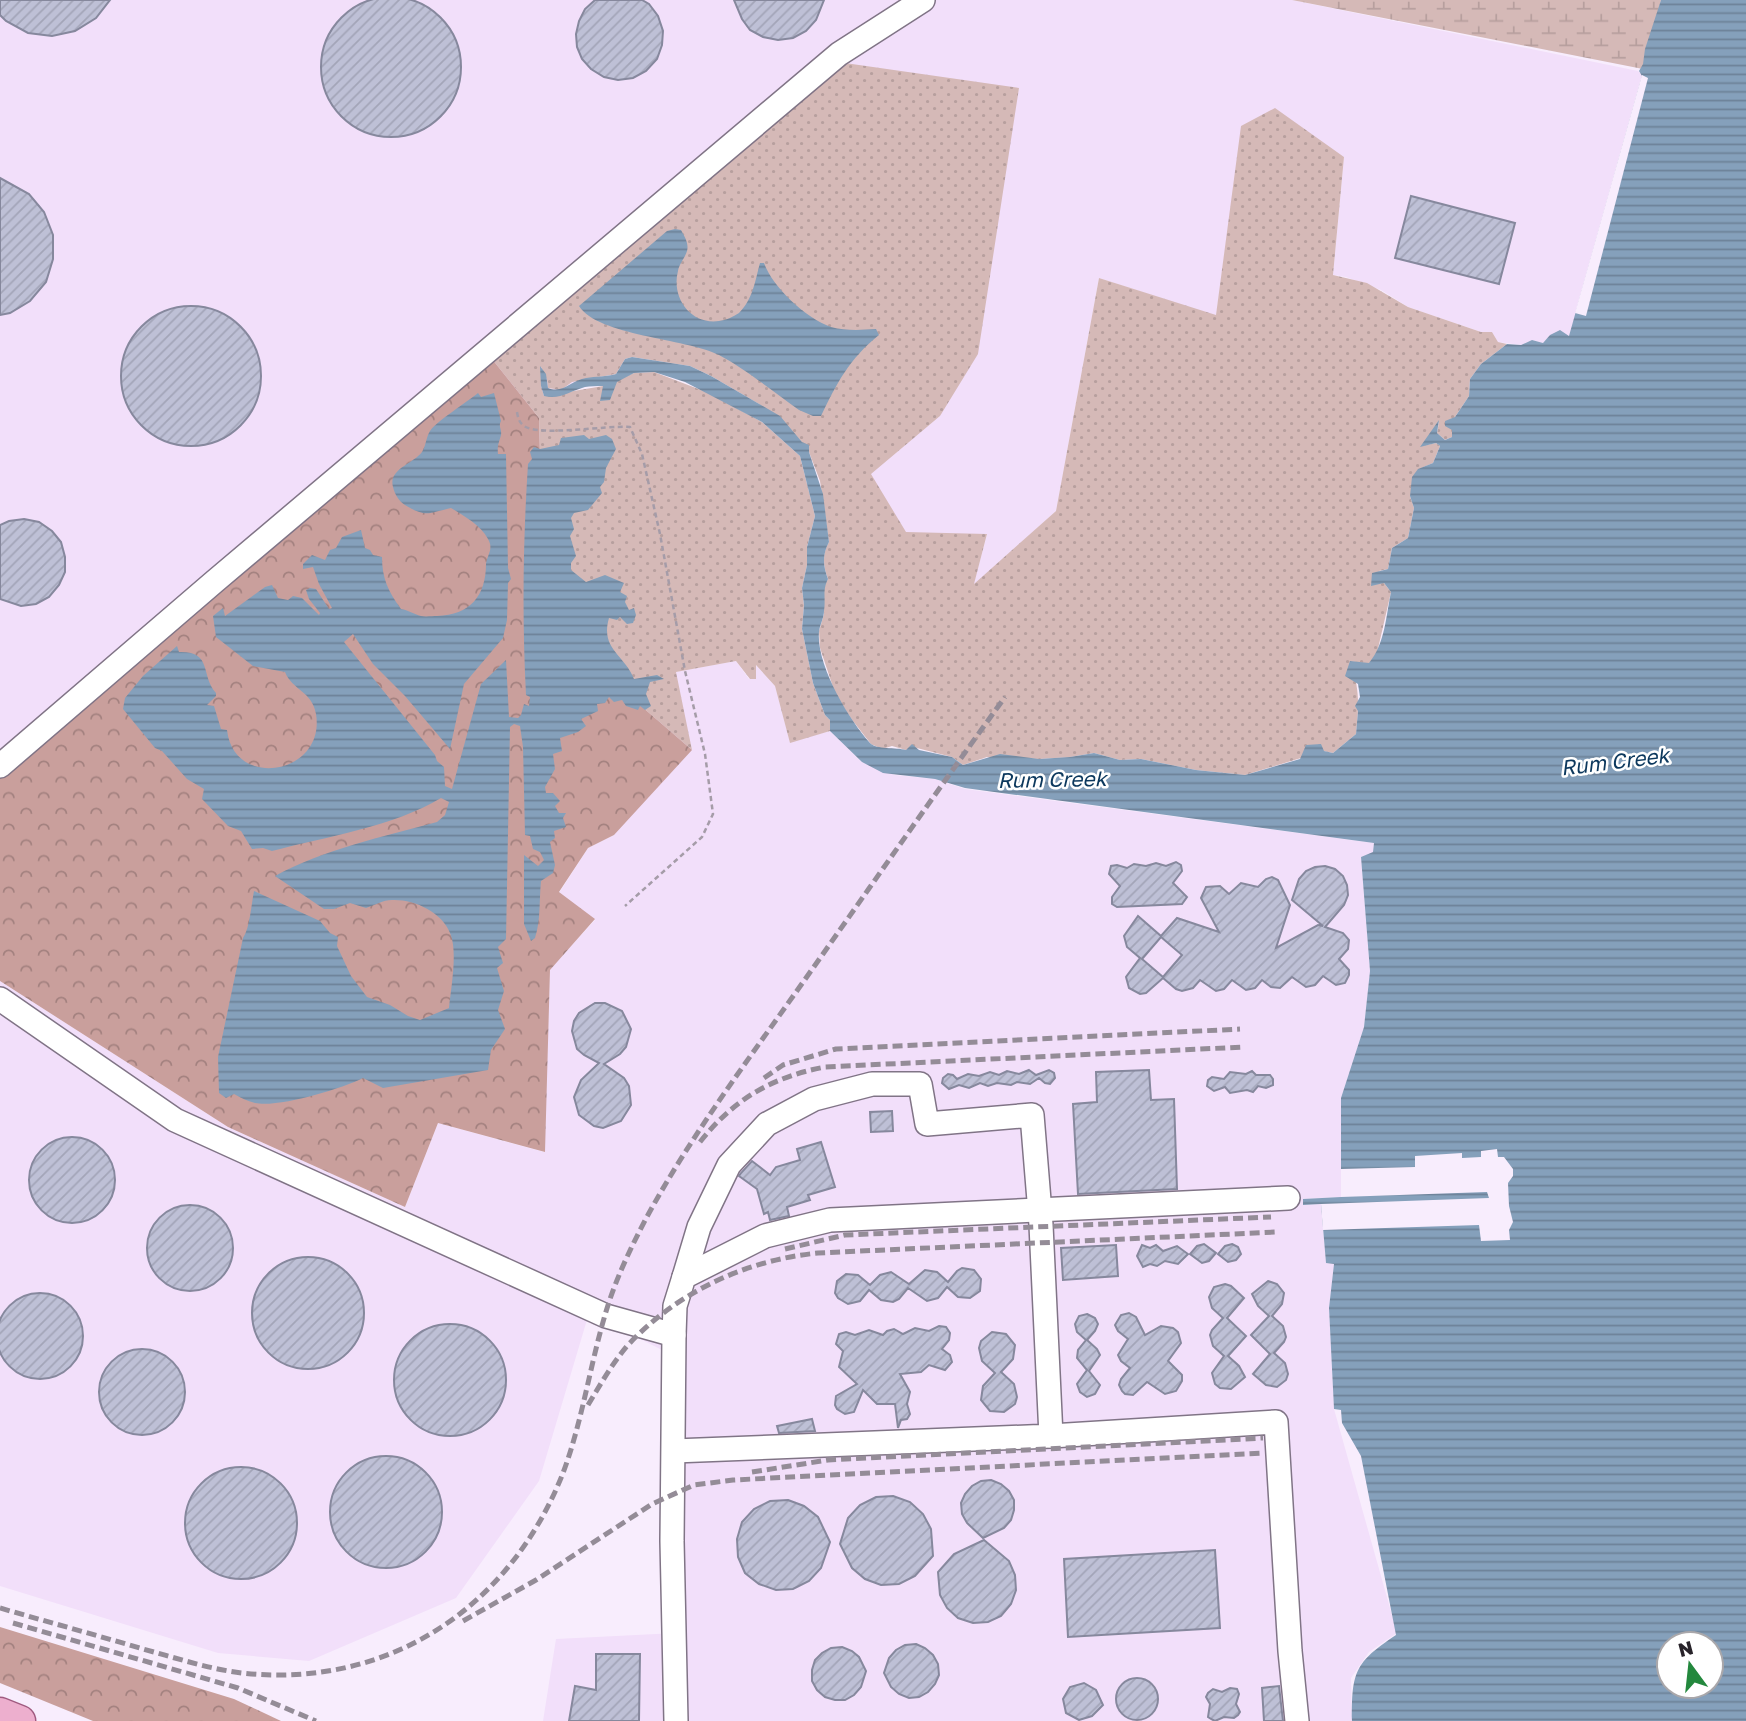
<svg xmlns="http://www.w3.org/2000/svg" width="1746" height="1721" font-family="'Golos Text',sans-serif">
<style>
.built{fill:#f2dffa}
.grass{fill:url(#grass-dots)}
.forest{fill:url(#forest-crowns)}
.wetland{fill:url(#wetland-marsh)}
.water{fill:url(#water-rules);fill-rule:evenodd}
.pier{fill:#f8edfd}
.building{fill:url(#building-hatch);stroke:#86889d;stroke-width:2;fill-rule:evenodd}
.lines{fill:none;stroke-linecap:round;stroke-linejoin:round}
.minor-casing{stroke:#807486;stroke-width:26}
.major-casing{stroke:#a05b80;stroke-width:33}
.path{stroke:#a59ca8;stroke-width:2.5;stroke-dasharray:5 3.5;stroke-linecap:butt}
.minor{stroke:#fff;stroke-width:23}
.major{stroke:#edafce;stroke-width:30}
.rail{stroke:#948c97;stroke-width:5;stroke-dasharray:10 5;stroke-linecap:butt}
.labels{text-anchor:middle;stroke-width:5;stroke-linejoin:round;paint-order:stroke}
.water-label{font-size:21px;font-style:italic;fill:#0c385d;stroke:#fff}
</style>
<defs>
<pattern id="grass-dots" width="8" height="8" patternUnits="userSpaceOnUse" patternTransform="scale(1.75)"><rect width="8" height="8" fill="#d5b9b7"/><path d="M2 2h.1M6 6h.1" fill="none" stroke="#b79f9e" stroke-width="1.8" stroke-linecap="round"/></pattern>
<pattern id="forest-crowns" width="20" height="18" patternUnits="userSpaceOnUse" patternTransform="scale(1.75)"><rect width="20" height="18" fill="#c99f9c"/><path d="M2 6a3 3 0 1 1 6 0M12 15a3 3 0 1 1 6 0" fill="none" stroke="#a3817f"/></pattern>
<pattern id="wetland-marsh" width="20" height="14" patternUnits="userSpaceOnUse" patternTransform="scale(1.75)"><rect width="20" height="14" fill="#d5b9b7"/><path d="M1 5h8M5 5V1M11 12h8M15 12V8" fill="none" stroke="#b79f9e"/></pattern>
<pattern id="water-rules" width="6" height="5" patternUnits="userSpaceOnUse" patternTransform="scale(1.75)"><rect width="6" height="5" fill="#85a0bb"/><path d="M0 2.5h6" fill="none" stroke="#6d8298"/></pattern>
<pattern id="building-hatch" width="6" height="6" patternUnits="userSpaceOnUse" patternTransform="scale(1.75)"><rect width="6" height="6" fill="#bec0d6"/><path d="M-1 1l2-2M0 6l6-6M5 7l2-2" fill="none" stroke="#a3a5b8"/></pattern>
</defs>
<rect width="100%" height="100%" fill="#f8edfd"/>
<!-- built -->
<g class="built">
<path d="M0 0H1292L1638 71 1642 75 1569 337 1550 335 1543 343 1532 340 1521 345 1498 342 1492 332H1481L1408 307 1381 290 1346 277 1333 275 1344 157 1242 126 1216 316 1099 278 1056 511 973 586 987 535 906 533 870 474 940 416 1019 88 0 766Z"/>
<path d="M736 661 749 679 756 678 755 664 775 686 790 742 830 731 862 762 895 775 935 779 965 789 1374 843 1373 853 1361 857 1370 971 1364 1027 1341 1098V1197L1303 1199V1205L1321 1204 1326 1263 1334 1264 1329 1308 1334 1409 1397 1633 1369 1652 1351 1678 1352 1721H543L556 1639 676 1633 664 1351 589 1313 539 1481 456 1598 309 1661 218 1653 0 1586V981L228 1127 405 1207 438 1123 544 1152 550 969 595 920 559 893 588 848 614 835 675 672Z"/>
</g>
<!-- grass -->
<path class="grass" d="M838 62 1019 88 978 354 940 416 871 474 906 532 987 534 974 584 1056 511 1099 278 1216 315 1241 126 1275 108 1344 157 1333 275 1367 283 1408 307 1481 332H1492L1498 342 1507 344 1481 364 1470 379 1469 396 1455 417 1452 437 1445 440 1437 433 1439 422 1422 446 1436 443 1440 446 1433 463 1419 469 1410 496 1414 508 1408 538 1392 548 1388 569 1379 571 1384 583 1391 592 1377 653 1369 664 1350 661C1360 689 1359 705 1356 734L1333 753 1324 751 1245 775 1196 770 1141 759 1120 760 1094 753 1070 757 1039 759 987 757 963 765 952 757 913 747 906 750 892 746 882 749 871 744 853 721 836 696 820 648 819 631 824 614 823 588 828 579C823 566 822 554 829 542L820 481 809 452 802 442 759 404 711 376 690 366 632 357 625 359 616 374 572 382 561 390 548 388 547 380 541 367V386L544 396 603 386 634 373 654 372 709 393 762 422 800 456 815 516 807 547V565L802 588 804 605 802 629 813 683 825 715 830 720V731L790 743 775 686 756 665V679H750L736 661 676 672 692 750 640 705 546 680 539 418 492 359Z"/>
<!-- forest -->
<g class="forest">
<path d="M492 359 539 418 546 679 640 705 692 750 614 835 588 848 559 892 595 919 550 970 545 1152 438 1123 405 1207 228 1127 0 981V777Z"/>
<path d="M0 1627 234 1699 281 1721H93L0 1683Z"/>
</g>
<!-- wetland -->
<path class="wetland" d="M1292 0H1661L1643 69Z"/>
<!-- water -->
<g class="water">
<path d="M1661 0H1746V1721H1352C1352 1672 1354 1663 1396 1635L1361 1456 1342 1423 1341 1410 1334 1409 1329 1308 1334 1264 1326 1263 1321 1204 1303 1205V1199L1341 1197V1098L1364 1027 1370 971 1361 857 1373 852 1374 843 965 788 935 779 883 773 862 762 830 731V720L825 715 813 683 802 629 804 605 802 588 807 565V547L815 516 800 456 762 422 685 382 654 372 634 373 617 382 610 400 600 401 603 386C597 386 590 386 585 387 570 391 560 400 544 396L541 386 540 366 546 374 548 388C563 394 572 380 586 378 596 376 606 377 616 374L625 359 632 357 690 366 711 376 780 416 802 442 809 445V452L823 494 829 542C822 555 823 566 828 579 822 591 826 598 824 611 824 618 820 624 819 632 816 665 849 720 870 743 877 750 895 747 906 750L912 744 919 750 952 757 963 765 1000 754 1039 759 1070 757 1094 753 1120 760 1141 759 1196 770 1245 775 1300 759 1306 745 1321 744 1324 751 1333 753 1356 734 1358 711 1355 706 1360 697 1358 684 1345 676 1350 661 1369 663C1385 644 1386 616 1391 592L1384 583 1371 586 1372 573 1388 569 1392 548 1408 538 1414 508 1410 496 1412 477 1418 469 1433 463 1440 446 1436 443 1420 447 1439 420 1437 433 1445 440 1452 437V430L1445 426V421L1455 417 1469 396 1470 379 1481 364 1507 344 1521 345 1532 340 1543 343 1550 335 1560 330 1569 336 1642 76 1639 71 1643 64 1645 49ZM1669 1644H1711V1686H1669Z"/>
<path d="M675 229 681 230C685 237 689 244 687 251 685 258 679 264 678 271 671 297 690 325 719 321 726 320 733 317 739 313 753 299 755 281 760 263H764C773 288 806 318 831 327 846 331 861 330 876 329L879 335C849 359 837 383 821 416H813L799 410C775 393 744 368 719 355 685 338 598 336 579 306L667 231Z"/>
<path d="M478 393 481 397 494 393 501 421C498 427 502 429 501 435 499 443 497 445 498 454H506L508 568 511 579 508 583 507 620 503 638 464 684 450 749 405 696 373 664 353 634 344 642 435 755 437 761 444 767 445 786 452 789 481 684 506 660 509 717 518 718 521 715 524 704 529 706 530 697 526 695C522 618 523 541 528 464L532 459 530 452 534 447 540 449 559 445 561 438 584 435 589 439 606 435 612 439 616 449 606 468 604 482 600 487 602 493 588 510 574 513 571 518 574 529 570 536 576 556 571 563V570L586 582 605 575 624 583 620 592 627 596 625 602 629 610 634 608 636 615 633 623 627 624 620 617 617 620 609 618C600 649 624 654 634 679L657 675 664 679 650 682 646 694 651 706 645 710 640 706 638 710 626 706 622 700 614 702 609 697 605 703 597 704 598 711 581 719 586 726 578 732 560 738 562 751 553 754 555 769 545 787 546 793H553L560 801 555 806 559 813H566L563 818 566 827 554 831 555 838 550 842 555 865 553 873 541 881C539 901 541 919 535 938L531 941 524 924V855L538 866 544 860 540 852 533 849 530 836 525 835 523 747 520 726 514 724 510 727 506 939 498 947 503 963 497 968 504 991 498 1010 505 1029 491 1050 488 1070 383 1088 363 1078C341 1089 278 1108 255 1103 247 1101 241 1098 234 1094L226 1098 219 1093 218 1057 243 938C250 927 251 906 254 891L320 921 330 933 338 937 337 946 351 976 367 997 390 1005 408 1016 420 1020 449 1008C451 988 458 951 450 933 442 912 414 899 392 900 383 900 375 905 366 908L350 903 334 909H324L275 876C325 849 382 837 437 822L445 815 449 802 441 798C395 826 325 837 272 851L263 848 252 849 241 831 228 826 202 799 204 789 187 779 162 751 155 748 123 709 125 698 143 676 177 646 179 652C213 651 200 675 216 693V696L207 705 214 706 221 729 227 730C234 791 326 774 316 714 312 691 292 690 285 672L253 666 216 637 213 616 223 608 225 616 265 587 272 585 278 598 288 600 293 596 302 598 319 615 320 613 309 599 306 590 310 588 316 589 329 609 332 608 319 584 313 567 303 569V564L312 555 325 560 330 550 336 548 342 537 361 530 365 548 370 550 373 555 382 557C382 578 388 591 401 609 408 610 414 614 421 616 425 617 433 616 437 616 470 615 486 596 486 564 487 555 494 549 488 539 481 525 464 516 451 508 429 513 426 518 405 505 399 501 395 495 393 487 388 469 413 464 422 452 426 446 426 437 430 431 438 420 466 403 478 393Z"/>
</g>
<!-- pier -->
<g class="pier">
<path d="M1642 75 1648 78 1586 316 1575 313Z"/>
<path d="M1497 1149 1498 1157H1504L1513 1169V1176L1508 1183 1509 1206 1513 1222 1509 1230 1510 1240 1481 1241 1479 1225 1323 1230 1321 1204 1489 1198 1487 1192 1341 1197V1169L1415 1167V1156L1462 1153V1158L1481 1157V1151Z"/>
</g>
<!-- building -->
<g class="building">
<circle cx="391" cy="67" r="70"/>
<path d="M0 0H110L96 18 75 31 52 36 28 33 6 21 0 15Z"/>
<path d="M595 0H642L649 4 658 16 663 31 662 45 657 59 646 71 633 78 618 80 604 77 591 69 582 59 577 47 576 34 579 21 585 9Z"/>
<path d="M734 0H824L816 20 806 31 793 38 778 40 763 37 750 30 742 19Z"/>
<path d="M0 178 29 194 44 212 53 235V259L46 282 30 301 10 313 0 315Z"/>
<path d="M1411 196 1515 223 1499 284 1395 258Z"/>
<circle cx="191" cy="376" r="70"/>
<path d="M24 519 39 522 52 531 61 542 65 557V572L59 585 49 597 36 604 21 606 0 599V525L9 521Z"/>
<path d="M1176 862 1181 865 1182 871 1173 883 1187 897 1182 904 1117 907 1112 904V897L1120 886 1109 874 1111 866 1117 865 1127 868 1134 864 1146 866 1156 863 1166 866Z"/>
<path d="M1325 866 1335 869 1343 876 1347 885 1348 895 1344 905 1325 927 1343 933 1349 940 1348 949 1339 959 1349 970V975L1345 983 1336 985 1323 976 1315 985 1306 987 1292 977 1280 988 1271 987 1262 980 1255 988 1246 990 1232 980 1224 989 1216 991 1200 980 1193 988 1182 991 1176 989 1163 978 1146 993 1140 994 1129 988 1126 977 1140 958 1127 947 1124 936 1138 916 1161 936 1177 918 1219 932 1201 898 1206 887 1220 886 1229 894 1241 883 1258 887 1266 879 1272 877 1278 880 1290 905 1276 948 1318 925 1323 926 1292 900 1299 879 1306 871 1315 867ZM1161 937 1182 955 1163 977 1142 959Z"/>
<path d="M595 1003H605L622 1011 631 1029 626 1047 620 1054 604 1064 624 1078 629 1086 631 1105 621 1121 603 1128 594 1126 579 1115 574 1097 581 1080 599 1063 584 1055 577 1049 572 1031 574 1021 579 1013Z"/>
<path d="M1029 1070 1036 1075 1049 1070 1054 1073 1055 1078 1050 1084 1045 1083 1039 1078 1030 1084 1017 1082 1011 1085 997 1083 988 1086 980 1083 969 1088 959 1085 949 1089 942 1083 943 1078 948 1074 953 1075 957 1079 968 1074 979 1076 990 1072 999 1075 1007 1071 1019 1074Z"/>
<path d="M1149 1070 1151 1100 1174 1099 1177 1189 1078 1194 1073 1104 1097 1102 1096 1072Z"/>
<path d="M1252 1071 1256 1075H1270L1273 1079V1085L1266 1088 1258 1086 1253 1092 1247 1090 1230 1093 1225 1087 1214 1091 1207 1086 1208 1080 1212 1077 1224 1079 1230 1072 1246 1074Z"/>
<path d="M892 1111 893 1131 871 1132 870 1112Z"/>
<circle cx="72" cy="1180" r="43"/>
<path d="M821 1142 835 1187 808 1195 810 1200 787 1207 789 1216 770 1220 768 1212 764 1214 757 1189 739 1176 741 1173 752 1161 770 1175 776 1167 800 1160 797 1149Z"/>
<circle cx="190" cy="1248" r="43"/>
<path d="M1204 1244 1216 1253 1209 1261 1202 1263 1190 1254 1197 1246Z"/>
<path d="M1232 1244 1238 1247 1241 1254 1236 1260 1228 1262 1218 1254 1225 1246Z"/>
<path d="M1116 1245 1118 1276 1063 1280 1061 1248Z"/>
<path d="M1142 1245 1150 1248 1156 1245 1163 1251 1177 1246 1188 1254 1178 1264 1165 1261 1157 1266 1150 1264 1143 1267 1137 1256Z"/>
<circle cx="308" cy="1313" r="56"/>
<path d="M962 1268 974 1270 981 1279 980 1291 970 1298 958 1297 947 1287 938 1298 927 1301 908 1288 899 1299 893 1302 881 1300 869 1290 860 1301 848 1304 838 1298 835 1293 837 1281 846 1274 858 1275 870 1285 880 1275 891 1272 909 1284 925 1270 937 1272 948 1282 957 1271Z"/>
<path d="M1268 1281 1277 1284 1284 1293 1282 1304 1272 1316 1283 1326 1286 1337 1284 1342 1274 1353 1285 1363 1288 1374 1286 1380 1277 1387 1266 1385 1253 1374 1270 1354 1251 1335 1269 1316 1258 1306 1252 1294Z"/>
<path d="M1225 1284 1231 1286 1244 1298 1227 1318 1246 1336 1228 1356 1239 1366 1245 1377 1231 1389 1220 1388 1215 1384 1212 1373 1224 1356 1213 1346 1210 1335 1212 1330 1223 1318 1212 1308 1209 1297 1214 1287Z"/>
<circle cx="40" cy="1336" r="43"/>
<path d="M1129 1313 1136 1317 1145 1335 1161 1326 1173 1328 1178 1332 1181 1343 1168 1361 1182 1375V1381L1176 1391 1165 1394 1147 1382 1133 1395 1125 1394 1122 1391 1119 1385 1121 1379 1130 1368 1121 1361 1118 1355 1128 1339 1118 1331 1115 1325 1121 1315Z"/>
<path d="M1087 1314 1095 1318 1098 1324 1095 1331 1087 1340 1097 1349 1100 1355 1089 1371 1100 1385 1095 1394 1087 1397 1080 1392 1077 1384 1087 1370 1077 1358 1078 1350 1086 1340 1077 1332 1075 1324 1079 1316Z"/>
<circle cx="450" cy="1380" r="56"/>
<path d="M939 1326 946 1327 950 1333 949 1340 942 1349 950 1355 952 1362 945 1370 929 1365 921 1372 900 1374 910 1392 907 1404 910 1414 907 1419 901 1420 898 1428 895 1404H877L863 1390 854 1412 845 1414 837 1409 835 1405 836 1396 857 1384 839 1367 843 1351 836 1344 839 1334 846 1332 855 1335 869 1330 883 1335 887 1331 894 1329 903 1334 915 1328 929 1331Z"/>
<path d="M992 1332 1006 1334 1015 1345 1013 1359 1001 1372 1014 1384 1017 1397 1015 1404 1004 1412 990 1411 981 1400 983 1386 995 1373 982 1361 979 1348 981 1341Z"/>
<circle cx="142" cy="1392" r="43"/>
<path d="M812 1419 815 1431 779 1433 777 1426Z"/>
<circle cx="386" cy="1512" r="56"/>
<circle cx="241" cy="1523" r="56"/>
<path d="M991 1480 1001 1484 1009 1491 1014 1500V1510L1011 1520 1004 1528 983 1538 967 1523 962 1514 961 1503 965 1494 972 1486 981 1481Z"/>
<path d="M893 1496 910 1502 923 1514 931 1529 933 1556 915 1576 899 1584 881 1585 865 1579 852 1568 840 1544 848 1518 860 1505 876 1497Z"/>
<path d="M788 1500 804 1506 818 1517 830 1542 821 1568 809 1581 793 1589 776 1590 759 1584 745 1573 738 1557 737 1539 742 1522 754 1509 770 1501Z"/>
<path d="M984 1540 1009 1561 1015 1575 1016 1590 1011 1604 1001 1616 988 1622 973 1623 958 1618 947 1608 940 1595 938 1572 954 1554Z"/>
<path d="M1215 1550 1220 1628 1068 1637 1064 1559Z"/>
<path d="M916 1644 925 1648 933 1655 938 1664 939 1675 935 1684 928 1692 919 1697 909 1698 899 1694 891 1687 884 1673 889 1658 896 1650 905 1645Z"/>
<path d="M842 1647 852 1651 859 1657 866 1671 861 1687 854 1695 845 1700H835L825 1697 817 1690 812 1681V1670L815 1660 822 1653 831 1648Z"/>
<path d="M596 1654H640L639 1721H569L575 1686 596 1690Z"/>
<circle cx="1137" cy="1699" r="21"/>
<path d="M1084 1683 1096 1690 1103 1705 1092 1716 1079 1720 1066 1713 1063 1699 1070 1687Z"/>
<path d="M1279 1686 1283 1721H1264L1262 1688Z"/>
<path d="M1230 1688 1237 1689 1239 1694 1236 1704 1240 1712 1238 1715 1234 1718 1224 1717 1215 1721 1211 1719 1208 1717 1210 1704 1206 1697 1208 1693 1213 1689 1222 1692Z"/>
</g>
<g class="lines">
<!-- minor casing -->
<g class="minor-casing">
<g id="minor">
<path d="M0 766 214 582 839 54 923 0"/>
<path d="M0 999 175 1120 606 1316 674 1335"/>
<path d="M1051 1436 1276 1422 1290 1651 1297 1721"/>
<path d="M674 1451 1051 1436 1041 1225 1032 1115 927 1124 920 1084H872L814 1099 767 1124 729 1165 699 1227 684 1277"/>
<path d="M676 1721 672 1541 674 1335 675 1306 684 1277 765 1236 830 1220 1288 1198"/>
</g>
</g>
<!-- major casing -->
<g class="major-casing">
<path id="major" d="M0 1713 20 1721"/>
</g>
<!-- path -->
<path class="path" d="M517 412C518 418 519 422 524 426 540 437 606 425 630 427L642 454 660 534 685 671 705 754 713 814 702 837 625 906"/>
<!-- minor -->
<use href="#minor" class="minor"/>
<!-- major -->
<use href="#major" class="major"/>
<!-- rail -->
<g class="rail">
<path d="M764 1078 783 1065 836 1049 1240 1029"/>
<path d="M700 1142C734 1099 772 1077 825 1067L1244 1047"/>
<path d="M785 1249 845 1235 1271 1217"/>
<path d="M588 1405C600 1385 612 1364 627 1346 677 1292 746 1260 818 1253L1277 1232"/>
<path d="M752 1472 828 1460 1263 1438"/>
<path d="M0 1608C48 1622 96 1635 143 1649 176 1658 209 1669 242 1673 388 1689 510 1608 563 1473 584 1417 591 1356 610 1299 620 1270 634 1241 649 1213 693 1133 748 1060 801 985 869 889 936 792 1005 697"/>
<path d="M463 1621 536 1580 652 1504 694 1485 733 1480 1263 1453"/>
<path d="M13 1623 238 1688 316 1721"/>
</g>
</g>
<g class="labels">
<!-- water labels -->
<g class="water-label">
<text transform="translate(1615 762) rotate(-7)" y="7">Rum Creek</text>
<text transform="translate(1052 780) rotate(-1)" y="7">Rum Creek</text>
</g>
</g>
<!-- north arrow -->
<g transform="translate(1690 1665) rotate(345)"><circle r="33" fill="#ffffff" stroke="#a9a7aa" stroke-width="2"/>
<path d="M0-5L12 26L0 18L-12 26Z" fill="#23883d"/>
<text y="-10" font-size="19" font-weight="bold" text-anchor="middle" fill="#28232a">N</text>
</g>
</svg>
